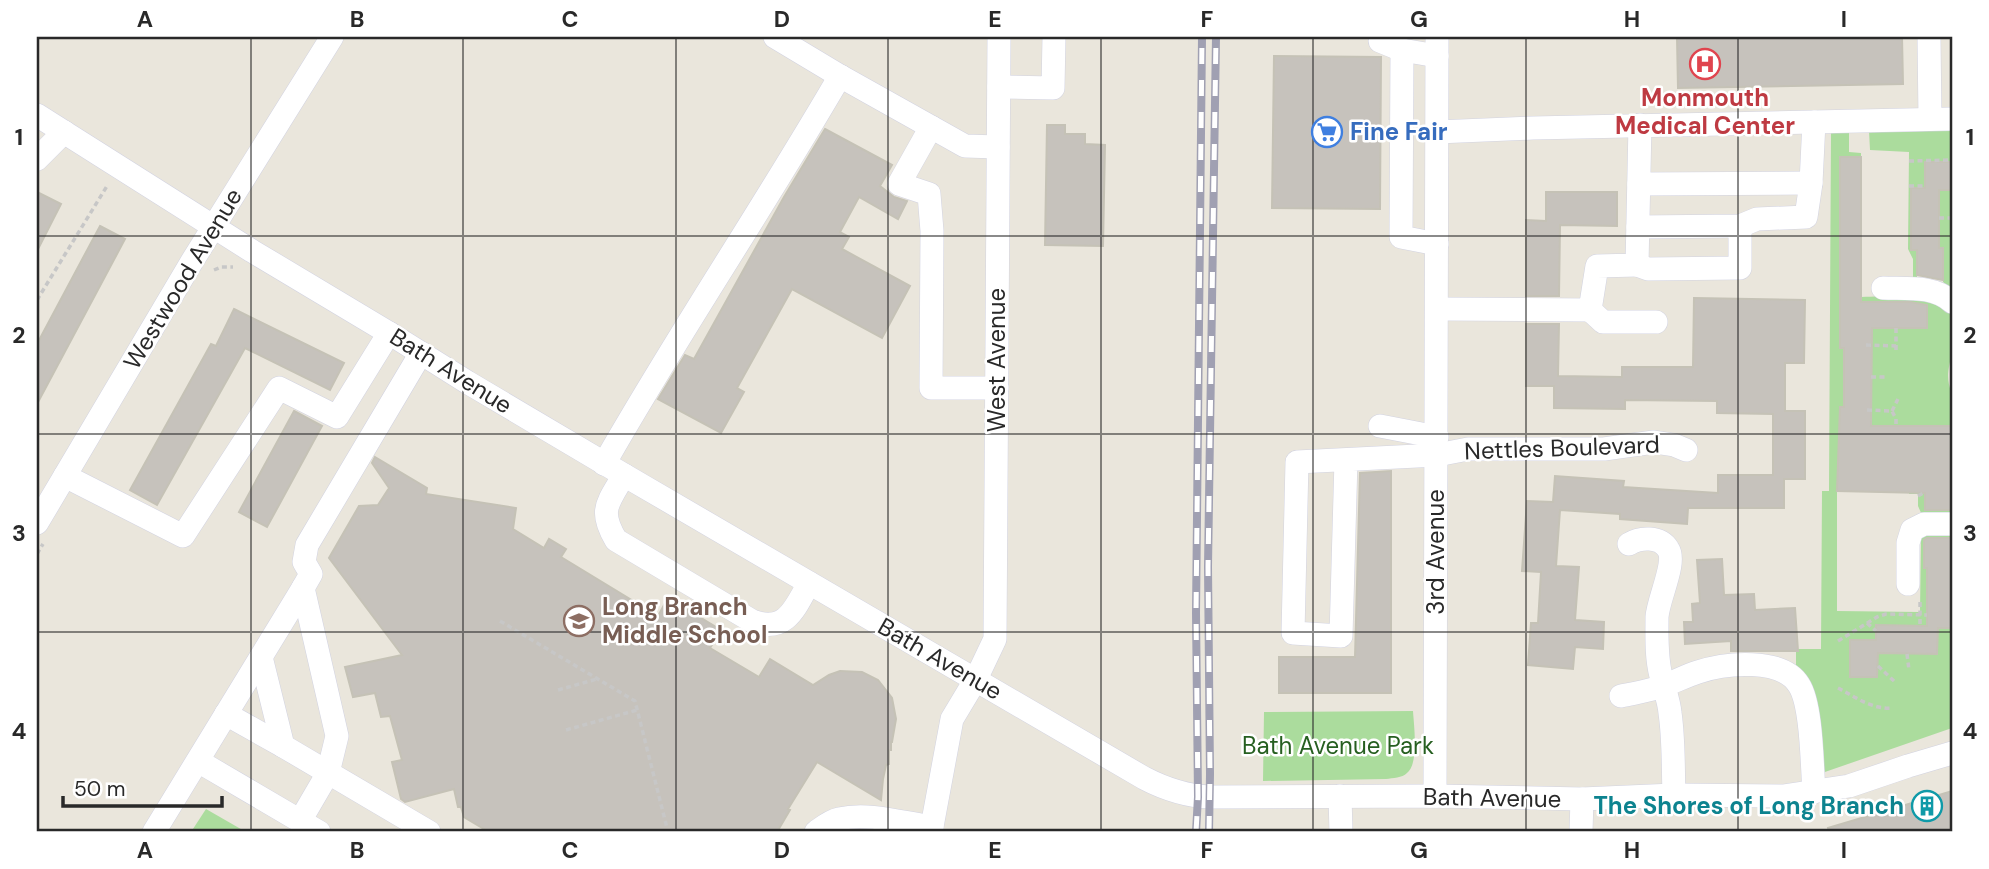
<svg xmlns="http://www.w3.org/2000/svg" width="1989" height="869" font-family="'DM Sans',sans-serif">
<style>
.green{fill:#abdc9d}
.building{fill:#c6c2bc;stroke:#c5c2b6;stroke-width:2}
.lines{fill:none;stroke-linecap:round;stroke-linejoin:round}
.minor-casing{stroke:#d2d3e1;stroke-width:24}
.path{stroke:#c7c7c7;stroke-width:3.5;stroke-dasharray:5 3.5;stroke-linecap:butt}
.minor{stroke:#fff;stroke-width:23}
.rail-casing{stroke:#a0a0b2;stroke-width:8}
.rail{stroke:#fff;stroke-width:5;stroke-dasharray:16;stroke-linecap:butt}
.grid{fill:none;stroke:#292929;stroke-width:2;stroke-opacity:0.55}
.labels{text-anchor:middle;stroke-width:5;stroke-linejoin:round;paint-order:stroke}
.health-label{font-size:24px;font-weight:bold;fill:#be3a42;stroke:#fff}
.shop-label{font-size:24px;font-weight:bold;fill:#366cbe;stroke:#fff;text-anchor:start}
.street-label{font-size:24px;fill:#292929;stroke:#fff}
.education-label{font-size:24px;font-weight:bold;fill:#785e54;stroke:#fff;text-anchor:start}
.park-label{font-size:24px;fill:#265f20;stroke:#fff}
.culture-label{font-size:24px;font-weight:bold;fill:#0d838f;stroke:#fff;text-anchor:end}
.neatline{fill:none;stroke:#292929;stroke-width:2.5}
.grid-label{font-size:23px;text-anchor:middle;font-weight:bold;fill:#292929}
</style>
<rect width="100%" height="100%" fill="#eae6dc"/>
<!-- green -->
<g class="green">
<path d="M1952 130V162H1925V188H1911V249L1917 250V281H1913V259L1908 249 1909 152 1870 150 1869 131Z"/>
<path d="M1831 131H1849V152L1861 153V157L1840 158 1839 285 1847 286 1848 298C1869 296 1941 293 1951 315 1954 320 1954 345 1952 352 1949 369 1945 376 1952 394V516L1922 515 1918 506V494H1909V470H1837V611L1920 612 1921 539 1922 534H1952V728L1822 773 1796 671V651L1798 649H1821L1822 491H1829Z"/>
<path d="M1939 190H1952V289L1943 282V248H1939Z"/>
<path d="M1413 711C1414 726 1419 764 1407 773 1402 778 1393 778 1386 779L1263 781 1264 712Z"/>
<path d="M206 809 246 832H191Z"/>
</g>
<!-- building -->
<g class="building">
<path d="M1677 37H1902L1903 84 1678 88Z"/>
<path d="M1274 56 1381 57 1380 209 1272 208Z"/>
<path d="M1047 125H1065V134H1085V144L1105 145 1103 246 1045 245Z"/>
<path d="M825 129 892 165 880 186 894 197 907 201 898 219 859 197 840 232 849 237 842 249 910 286 882 338 792 289 737 388 744 392 721 433 658 399 685 355 694 359 784 197Z"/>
<path d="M1840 157H1861V302H1910L1927 305V328H1872L1871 426H1952V510H1925V493L1837 491 1840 407H1844V348H1840Z"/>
<path d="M1925 162H1952V190H1939V248H1943V280L1917 275V250H1911V188H1925Z"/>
<path d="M37 192 61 204 37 251Z"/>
<path d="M1546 192H1617V226L1560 225 1559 296H1526V220L1546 221Z"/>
<path d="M100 226 125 239 37 404V344Z"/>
<path d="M1694 298 1805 300 1804 363H1785V411H1805V479H1784V508H1688L1687 524 1620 519V514L1560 510 1556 566 1579 567 1575 620 1604 622 1603 649 1575 647 1573 669 1528 665 1531 623H1538L1541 572 1522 571 1527 501 1553 502 1555 476 1624 481 1623 487 1718 493V475H1773V414L1717 413V401L1625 400V409L1554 408V386H1526V324H1559L1558 376 1622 377V367H1693Z"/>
<path d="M234 309 344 363 330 390 245 348 157 505 130 490 211 344 216 346Z"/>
<path d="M294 411 322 426 267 527 239 512Z"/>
<path d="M375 457 427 488 426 494 516 508 513 529 544 548 549 539 566 549 561 557 658 616 668 598 721 630 710 648 759 677 770 659 813 685 829 675 840 671 862 672 878 680 892 698 896 719 892 742H891V750H889V764L886 765 883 779 881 800 817 762 788 809 790 810 777 832H489L464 817 461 807H458L454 789 405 802 401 799 392 762 402 760 390 716 381 717 375 693 353 697 345 667 402 655 329 558 359 506 378 505 389 488 372 463Z"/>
<path d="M1391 471V693H1279V657H1355L1360 473Z"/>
<path d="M1927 538H1951L1952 628H1938L1937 654 1878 653 1877 677H1850V640H1876V625L1927 626V568H1924V540Z"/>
<path d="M1722 559 1724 595 1754 594 1755 610 1795 608 1798 651H1731V641L1685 644 1684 622H1693L1692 604 1700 603 1697 560Z"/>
<path d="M1952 791V832H1829L1828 828Z"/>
</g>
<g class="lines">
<!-- minor casing -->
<g class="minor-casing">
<g id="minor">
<path d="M775 37 840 76 965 146 998 147"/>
<path d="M1929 37 1930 119"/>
<path d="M1380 41 1402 50 1437 56"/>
<path d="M1402 50 1401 237 1437 244"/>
<path d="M999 87 1053 88 1054 37"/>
<path d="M37 115 252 251 389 333 467 382 624 475 1144 778C1165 789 1186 796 1210 797L1435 796 1582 799 1674 795 1783 796 1849 786 1908 766 1952 753"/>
<path d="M931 127 899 184 929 194 932 231 931 388H997"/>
<path d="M1437 132 1533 128 1952 119"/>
<path d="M37 159 64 132"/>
<path d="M1639 184 1811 183"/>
<path d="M1638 227 1740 226 1757 219 1806 217 1811 183 1814 122"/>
<path d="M1637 265 1648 269 1740 268V226"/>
<path d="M1883 288C1906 289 1934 285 1952 302"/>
<path d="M1437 309 1590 310 1597 266 1637 265 1640 125"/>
<path d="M1590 310 1603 322H1656"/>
<path d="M1380 426 1437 437"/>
<path d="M1346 460 1341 636 1293 633 1297 462 1437 455 1468 449H1604L1654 442 1674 445 1686 450"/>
<path d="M604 464C679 332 764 207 840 76"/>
<path d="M624 475C608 503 598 510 616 540L752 621C786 634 795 608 809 583"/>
<path d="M65 476 183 536 279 388 337 417 389 333"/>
<path d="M37 523 191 263 332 37"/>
<path d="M1629 544C1640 537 1660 536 1668 549 1677 562 1658 599 1657 617 1657 636 1656 657 1661 676 1664 689 1669 700 1670 713 1674 740 1673 768 1674 795"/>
<path d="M1908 584V543L1912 530 1924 524H1952"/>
<path d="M261 657 283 746 429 832"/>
<path d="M1621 696C1631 694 1642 692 1653 689 1668 685 1683 677 1698 672 1725 663 1782 657 1799 685 1812 705 1812 767 1814 792"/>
<path d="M226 714 283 746"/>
<path d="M198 761 319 832"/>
<path d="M1340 796 1341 832"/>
<path d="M1435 796 1437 37"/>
<path d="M300 821 328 773 337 736 303 588"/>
<path d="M154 832 303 588 311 574 304 562 307 545 421 353"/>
<path d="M816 832C823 827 830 821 839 819 869 812 903 823 932 827"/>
<path d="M931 832 952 719 976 679 995 639 999 37"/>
<path d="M1581 832 1582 799"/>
</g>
</g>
<!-- path -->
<g class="path">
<path d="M1909 161 1952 160"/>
<path d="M1909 186H1925"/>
<path d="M1939 218H1952"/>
<path d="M214 270 221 267H233"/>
<path d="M37 300 107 186"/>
<path d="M1866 345 1896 346"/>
<path d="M1896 350V328"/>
<path d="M1871 377H1888"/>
<path d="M1867 410 1892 411 1896 419V426"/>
<path d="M1892 411 1898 399"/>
<path d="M1918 496 1925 492"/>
<path d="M37 554 43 544"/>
<path d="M1950 565H1952"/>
<path d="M1920 602V626"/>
<path d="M500 621 635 701 668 832"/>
<path d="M1867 623 1876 631"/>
<path d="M1838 641 1877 617 1886 614 1927 615"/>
<path d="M1907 654 1909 670"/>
<path d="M1878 666 1895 682"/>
<path d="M1838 688C1855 697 1873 710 1893 708"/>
<path d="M558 690 597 679"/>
<path d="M566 730 637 710"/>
</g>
<!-- minor -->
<use href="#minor" class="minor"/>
<!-- rail casing -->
<g class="rail-casing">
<g id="rail">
<path d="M1196 832 1198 797 1196 613 1202 37"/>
<path d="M1209 832 1210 774 1208 567 1216 37"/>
</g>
</g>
<!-- rail -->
<use href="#rail" class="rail"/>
</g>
<!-- grid -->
<path class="grid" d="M251 37V832M463 37V832M676 37V832M888 37V832M1101 37V832M1313 37V832M1526 37V832M1738 37V832M37 236H1952M37 434H1952M37 632H1952"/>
<!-- icons -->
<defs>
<g id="hospital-ring" transform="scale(1.575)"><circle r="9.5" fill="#fff" stroke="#e0444e" stroke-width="1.5"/><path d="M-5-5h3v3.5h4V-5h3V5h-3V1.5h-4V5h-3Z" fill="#e0444e"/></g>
<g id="supermarket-ring" transform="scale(1.575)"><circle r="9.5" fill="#fff" stroke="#3f7fe0" stroke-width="1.5"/><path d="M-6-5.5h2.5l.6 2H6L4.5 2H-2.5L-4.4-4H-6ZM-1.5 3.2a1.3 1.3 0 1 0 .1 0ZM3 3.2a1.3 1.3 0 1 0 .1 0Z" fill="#3f7fe0"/></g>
<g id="school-ring" transform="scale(1.575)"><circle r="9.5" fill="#fff" stroke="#8d6e63" stroke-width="1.5"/><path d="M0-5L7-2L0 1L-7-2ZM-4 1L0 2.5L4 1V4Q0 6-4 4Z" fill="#8d6e63"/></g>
<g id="building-ring" transform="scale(1.575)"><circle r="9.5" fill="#fff" stroke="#0f9aa8" stroke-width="1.5"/><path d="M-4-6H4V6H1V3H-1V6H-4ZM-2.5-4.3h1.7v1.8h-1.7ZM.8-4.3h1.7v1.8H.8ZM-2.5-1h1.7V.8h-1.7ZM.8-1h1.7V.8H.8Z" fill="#0f9aa8"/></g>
</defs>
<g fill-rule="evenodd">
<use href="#hospital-ring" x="1705" y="64"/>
<use href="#supermarket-ring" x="1327" y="132"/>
<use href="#school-ring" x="579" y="621"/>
<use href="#building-ring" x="1927" y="806"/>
</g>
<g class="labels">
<!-- health labels -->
<g class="health-label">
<text x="1705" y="106">Monmouth<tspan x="1705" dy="28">Medical Center</tspan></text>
</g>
<!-- shop labels -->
<g class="shop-label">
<text x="1350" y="140">Fine Fair</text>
</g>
<!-- street labels -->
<g class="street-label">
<text transform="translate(183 279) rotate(-59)" y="8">Westwood Avenue</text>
<text transform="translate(997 360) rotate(-90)" y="8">West Avenue</text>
<text transform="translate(451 371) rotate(32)" y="8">Bath Avenue</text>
<text transform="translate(1562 448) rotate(-2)" y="8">Nettles Boulevard</text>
<text transform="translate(1436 552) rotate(-90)" y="8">3rd Avenue</text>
<text transform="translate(940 659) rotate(30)" y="8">Bath Avenue</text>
<text transform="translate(1492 798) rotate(1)" y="8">Bath Avenue</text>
</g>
<!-- education labels -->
<g class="education-label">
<text x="602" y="615">Long Branch<tspan x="602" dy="28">Middle School</tspan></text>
</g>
<!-- park labels -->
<g class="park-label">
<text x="1338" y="754">Bath Avenue Park</text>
</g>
<!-- culture labels -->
<g class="culture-label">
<text x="1904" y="814">The Shores of Long Branch</text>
</g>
</g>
<!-- border -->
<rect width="1989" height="869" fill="none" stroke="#ffffff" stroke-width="77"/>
<!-- scale -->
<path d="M63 796v10h159v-10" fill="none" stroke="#292929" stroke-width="3.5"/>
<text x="74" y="796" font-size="21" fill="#292929" stroke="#ffffff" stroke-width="5" paint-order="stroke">50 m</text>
<rect x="38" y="38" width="1913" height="792" class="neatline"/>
<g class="grid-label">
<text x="145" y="27">A</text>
<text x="357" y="27">B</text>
<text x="570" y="27">C</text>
<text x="782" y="27">D</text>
<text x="995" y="27">E</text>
<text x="1207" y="27">F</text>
<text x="1419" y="27">G</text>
<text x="1632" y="27">H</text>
<text x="1844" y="27">I</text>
<text x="19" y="145">1</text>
<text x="1970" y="145">1</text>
<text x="19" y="343">2</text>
<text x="1970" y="343">2</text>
<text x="19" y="541">3</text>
<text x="1970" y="541">3</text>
<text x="19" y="739">4</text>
<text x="1970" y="739">4</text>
<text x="145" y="858">A</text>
<text x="357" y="858">B</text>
<text x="570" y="858">C</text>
<text x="782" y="858">D</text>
<text x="995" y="858">E</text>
<text x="1207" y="858">F</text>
<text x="1419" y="858">G</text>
<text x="1632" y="858">H</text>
<text x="1844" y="858">I</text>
</g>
</svg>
